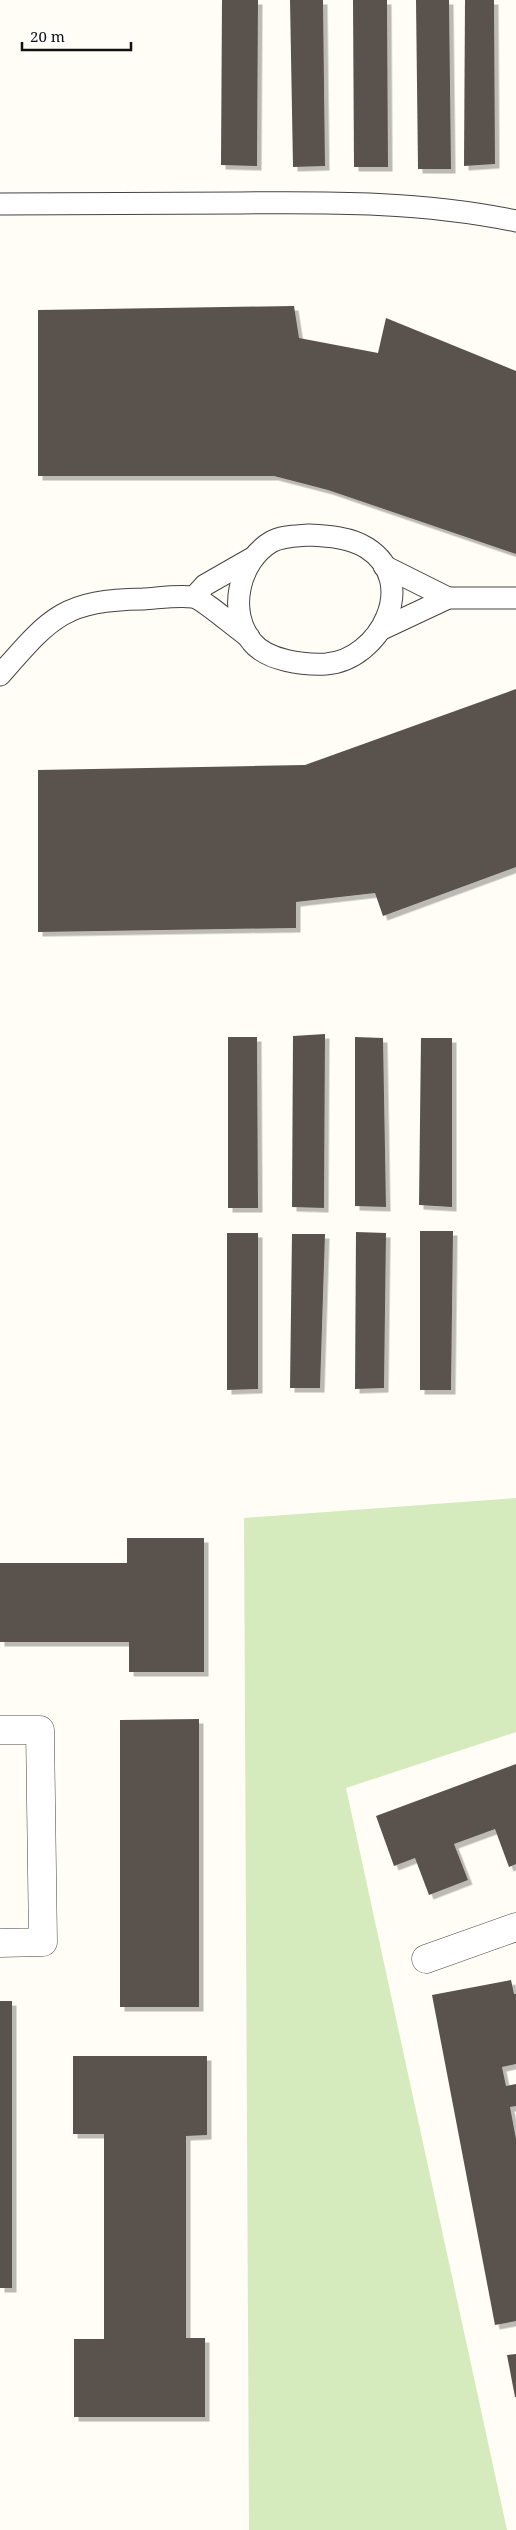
<svg xmlns="http://www.w3.org/2000/svg" width="516" height="2530" font-family="'Noto Serif',serif">
<style>
.green{fill:#d5ebbd}
.building{fill:#5a524d;filter:url(#shadow)}
.lines{fill:none;stroke-linecap:round;stroke-linejoin:round}
.lane-casing{stroke:#444;stroke-width:23}
.street-casing{stroke:#444;stroke-width:29}
.lane{stroke:#fff;stroke-width:21}
.street{stroke:#fff;stroke-width:28}
</style>
<defs>
<filter id="shadow"><feDropShadow dx="4.5" dy="4.5" stdDeviation="0" flood-color="#0004"/></filter>
</defs>
<rect width="100%" height="100%" fill="#fffdf5"/>
<!-- green -->
<path class="green" d="M516 1498V1732L346 1788 507 2530H249L244 1518Z"/>
<!-- building -->
<g class="building">
<path d="M222 0H258L257 166 221 165Z"/>
<path d="M290 0H323L325 166 293 167Z"/>
<path d="M353 0H387L388 167H354Z"/>
<path d="M416 0H449L451 169H418Z"/>
<path d="M465 0H494L495 164 464 166Z"/>
<path d="M294 306 299 338 378 353 386 318 516 371V554L328 490 274 476H38V310Z"/>
<path d="M516 689V867L383 916 375 893 296 902V928L38 932V770L305 765Z"/>
<path d="M325 1034 324 1208 292 1207 293 1036Z"/>
<path d="M228 1037H257L258 1208H228Z"/>
<path d="M355 1037 383 1038 386 1207 355 1206Z"/>
<path d="M421 1038H452V1207L419 1205Z"/>
<path d="M420 1231H453L451 1390H420Z"/>
<path d="M356 1232 386 1233 384 1388 355 1389Z"/>
<path d="M227 1233H258V1389L227 1390Z"/>
<path d="M292 1234H325L320 1388H290Z"/>
<path d="M127 1538H204V1672H129V1642H0V1563H127Z"/>
<path d="M199 1719V2007H120V1720Z"/>
<path d="M516 1764V1864L509 1867 495 1829 454 1844 468 1880 429 1895 415 1858 394 1866 376 1816Z"/>
<path d="M511 1980 514 1994H516V2064L502 2067 506 2086 516 2084V2106L510 2107 516 2139V2321L495 2325 432 1995Z"/>
<rect x="0" y="2001" width="12" height="287"/>
<path d="M73 2056H207V2135L186 2136V2338H205V2417H74V2339H104V2134H73Z"/>
<path d="M516 2354V2397H515L507 2355Z"/>
</g>
<g class="lines">
<!-- lane casing -->
<g class="lane-casing">
<g id="lane">
<path d="M0 204C80 204 160 203 240 203 333 202 425 202 516 221"/>
<path d="M308 535C327 536 350 537 367 548 420 582 380 660 326 664 304 665 267 661 252 642 227 612 239 561 271 542 281 536 296 536 308 535Z"/>
<path d="M384 566 448 598"/>
<path d="M194 597 205 585 254 557"/>
<path d="M382 629 448 598H516"/>
<path d="M0 675C50 618 63 600 143 599 159 598 178 595 193 597 203 599 237 629 249 637"/>
</g>
</g>
<!-- street casing -->
<g class="street-casing">
<g id="street">
<path d="M0 1730H40L43 1942 0 1943"/>
<path d="M426 1959 516 1927"/>
</g>
</g>
<!-- lane -->
<use href="#lane" class="lane"/>
<!-- street -->
<use href="#street" class="street"/>
</g>
<!-- scale -->
<path d="M22 42v8h109v-8" fill="none" stroke="#111111" stroke-width="2.5"/>
<text x="30" y="42" font-size="15" fill="#111111" stroke="#ffffff" stroke-width="4" paint-order="stroke">20 m</text>
</svg>
